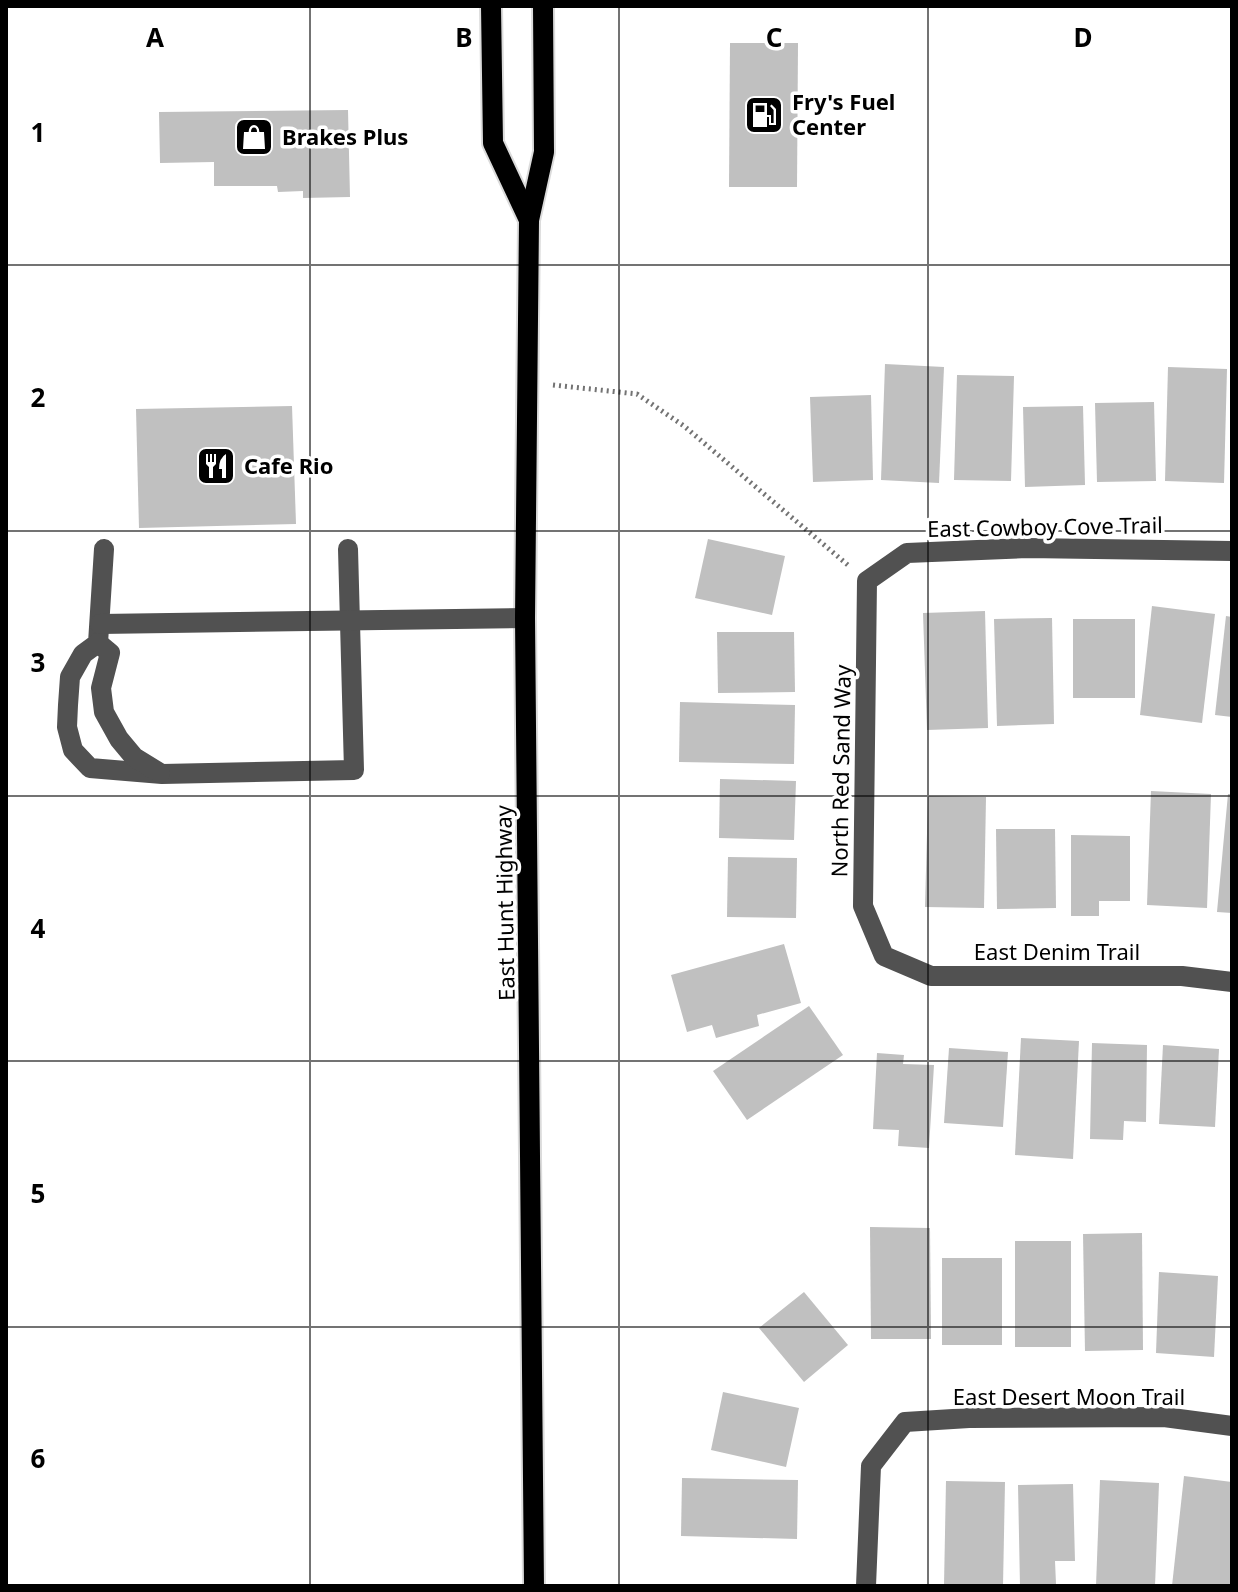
<svg xmlns="http://www.w3.org/2000/svg" width="1238" height="1592" font-family="'Noto Sans',sans-serif">
<style>
.building{fill:#c0c0c0}
.lines{fill:none;stroke-linecap:round;stroke-linejoin:round}
.major-casing{stroke:#dbdbdb;stroke-width:24}
.path{stroke:#737373;stroke-width:5;stroke-dasharray:2 4;stroke-linecap:butt}
.minor{stroke:#515151;stroke-width:20}
.major{stroke:#000;stroke-width:20}
.grid{fill:none;stroke:#000;stroke-width:2;stroke-opacity:0.55}
.labels{text-anchor:middle;stroke-width:7;stroke-linejoin:round;paint-order:stroke}
.poi-label{font-size:22px;font-weight:bold;fill:#000;stroke:#fff;text-anchor:start}
.street-label{font-size:22px;fill:#000;stroke:#fff}
.grid-label{font-size:26px;text-anchor:middle;font-weight:bold;fill:#000;stroke:#fff;stroke-width:7;stroke-linejoin:round;paint-order:stroke}
</style>
<rect width="100%" height="100%" fill="#fff"/>
<!-- building -->
<g class="building">
<path d="M730 43H798L797 187H729Z"/>
<path d="M348 110 350 197 303 198V191L278 192 277 186H214V162L160 163 159 112Z"/>
<path d="M885 364 944 367 939 483 881 480Z"/>
<path d="M1168 367 1227 369 1224 483 1165 481Z"/>
<path d="M957 375 1014 376 1011 481 954 480Z"/>
<path d="M871 395 873 480 813 482 810 397Z"/>
<path d="M1154 402 1156 481 1097 482 1095 403Z"/>
<path d="M292 406 296 524 139 528 136 409Z"/>
<path d="M1083 406 1085 485 1025 487 1023 407Z"/>
<path d="M708 539 785 556 772 615 695 598Z"/>
<path d="M1152 606 1215 614 1202 723 1140 715Z"/>
<path d="M985 611 988 728 927 730 923 613Z"/>
<path d="M1226 616 1232 617V717L1215 715Z"/>
<path d="M1052 618 1054 724 997 726 994 619Z"/>
<rect x="1073" y="619" width="62" height="79"/>
<path d="M717 632H794L795 692 718 693Z"/>
<path d="M680 702 795 705 794 764 679 762Z"/>
<path d="M720 779 796 781 794 840 719 838Z"/>
<path d="M1151 791 1211 794 1207 908 1147 905Z"/>
<path d="M1228 794H1232V913L1217 912Z"/>
<path d="M928 796 986 797 984 908 925 907Z"/>
<path d="M996 829H1055L1056 908 997 909Z"/>
<path d="M1071 835 1130 836V901H1099V916H1071Z"/>
<path d="M728 857 797 858 796 918 727 917Z"/>
<path d="M784 944 801 1003 757 1015 759 1026 716 1038 712 1025 687 1032 671 975Z"/>
<path d="M809 1006 843 1055 747 1120 713 1071Z"/>
<path d="M1021 1038 1079 1041 1073 1159 1015 1155Z"/>
<path d="M1092 1043 1147 1045 1146 1122 1124 1121 1123 1140 1090 1139Z"/>
<path d="M1163 1045 1219 1049 1215 1127 1159 1124Z"/>
<path d="M949 1048 1008 1052 1003 1127 944 1123Z"/>
<path d="M877 1053 904 1055 903 1064 934 1065 929 1148 898 1146 899 1130 873 1129Z"/>
<path d="M870 1227 930 1228 931 1339H871Z"/>
<path d="M1142 1233 1143 1350 1085 1351 1083 1234Z"/>
<rect x="1015" y="1241" width="56" height="106"/>
<rect x="942" y="1258" width="60" height="87"/>
<path d="M1159 1272 1218 1276 1214 1357 1156 1353Z"/>
<path d="M804 1292 848 1345 804 1382 759 1328Z"/>
<path d="M723 1392 799 1408 786 1467 711 1450Z"/>
<path d="M1184 1476 1232 1482V1586H1172Z"/>
<path d="M682 1478 798 1480 797 1539 681 1536Z"/>
<path d="M1100 1480 1159 1483 1155 1586H1096Z"/>
<path d="M946 1481 1005 1482 1003 1586H944Z"/>
<path d="M1073 1484 1075 1561H1055L1056 1584 1020 1586 1018 1485Z"/>
</g>
<g class="lines">
<!-- major casing -->
<g class="major-casing">
<g id="major">
<path d="M491 6 493 143 529 220"/>
<path d="M534 1586 525 618 529 220 544 152 543 6"/>
</g>
</g>
<!-- path -->
<path class="path" d="M553 385 637 394 684 426 849 566"/>
<!-- minor -->
<g class="minor">
<path d="M104 549 98 643 83 654 70 677 68 705 67 727 73 750 90 768 162 774 354 770 348 549"/>
<path d="M1232 551 1027 548 907 553 867 581 863 906 884 956 931 976H1182L1232 982"/>
<path d="M100 624 525 618"/>
<path d="M98 643 110 653 101 688 104 712 119 739 134 757 160 773"/>
<path d="M866 1586 871 1466 905 1422 969 1418 1164 1417 1232 1426"/>
</g>
<!-- major -->
<use href="#major" class="major"/>
</g>
<!-- grid -->
<path class="grid" d="M310 6V1586M619 6V1586M928 6V1586M6 265H1232M6 531H1232M6 796H1232M6 1061H1232M6 1327H1232"/>
<!-- icons -->
<defs>
<g id="fuel-square" transform="scale(2)"><rect x="-9" y="-9" width="18" height="18" rx="4" fill="#000" stroke="#fff"/><path d="M-5.5-6h7V0h2V4h1.3V-2.5L3-4.5l.8-.8L6-3V5H2.5V1h-1V6h-7ZM-4.2-4.7v3.2H.2V-4.7Z" fill="#fff"/></g>
<g id="shop-square" transform="scale(2)"><rect x="-9" y="-9" width="18" height="18" rx="4" fill="#000" stroke="#fff"/><path d="M-5-2.5h2.3a2.7 3.5 0 0 1 5.4 0H5L5.5 6h-11ZM-1.5-2.5h3a1.5 2.3 0 0 0-3 0Z" fill="#fff"/></g>
<g id="restaurant-square" transform="scale(2)"><rect x="-9" y="-9" width="18" height="18" rx="4" fill="#000" stroke="#fff"/><path d="M-5-6h1v4h1v-4h1v4h1v-4h1v5L-1.5 .5V6h-2V.5L-5-1ZM5-6V6H3V1.5H1.5Q1.5-4 5-6Z" fill="#fff"/></g>
</defs>
<g fill-rule="evenodd">
<use href="#fuel-square" x="764" y="115"/>
<use href="#shop-square" x="254" y="137"/>
<use href="#restaurant-square" x="216" y="466"/>
</g>
<g class="labels">
<!-- poi labels -->
<g class="poi-label">
<text x="792" y="110">Fry's Fuel<tspan x="792" dy="25">Center</tspan></text>
<text x="282" y="145">Brakes Plus</text>
<text x="244" y="474">Cafe Rio</text>
</g>
<!-- street labels -->
<g class="street-label">
<text transform="translate(1045 527) rotate(-1)" y="8">East Cowboy Cove Trail</text>
<text transform="translate(841 771) rotate(-89)" y="8">North Red Sand Way</text>
<text transform="translate(505 903) rotate(-91)" y="8">East Hunt Highway</text>
<text x="1057" y="960">East Denim Trail</text>
<text x="1069" y="1405">East Desert Moon Trail</text>
</g>
</g>
<g class="grid-label">
<text x="155" y="47">A</text>
<text x="464" y="47">B</text>
<text x="774" y="47">C</text>
<text x="1083" y="47">D</text>
<text x="38" y="142">1</text>
<text x="38" y="407">2</text>
<text x="38" y="672">3</text>
<text x="38" y="938">4</text>
<text x="38" y="1203">5</text>
<text x="38" y="1468">6</text>
</g>
<!-- border -->
<rect width="1238" height="1592" fill="none" stroke="#000000" stroke-width="16"/>
</svg>
